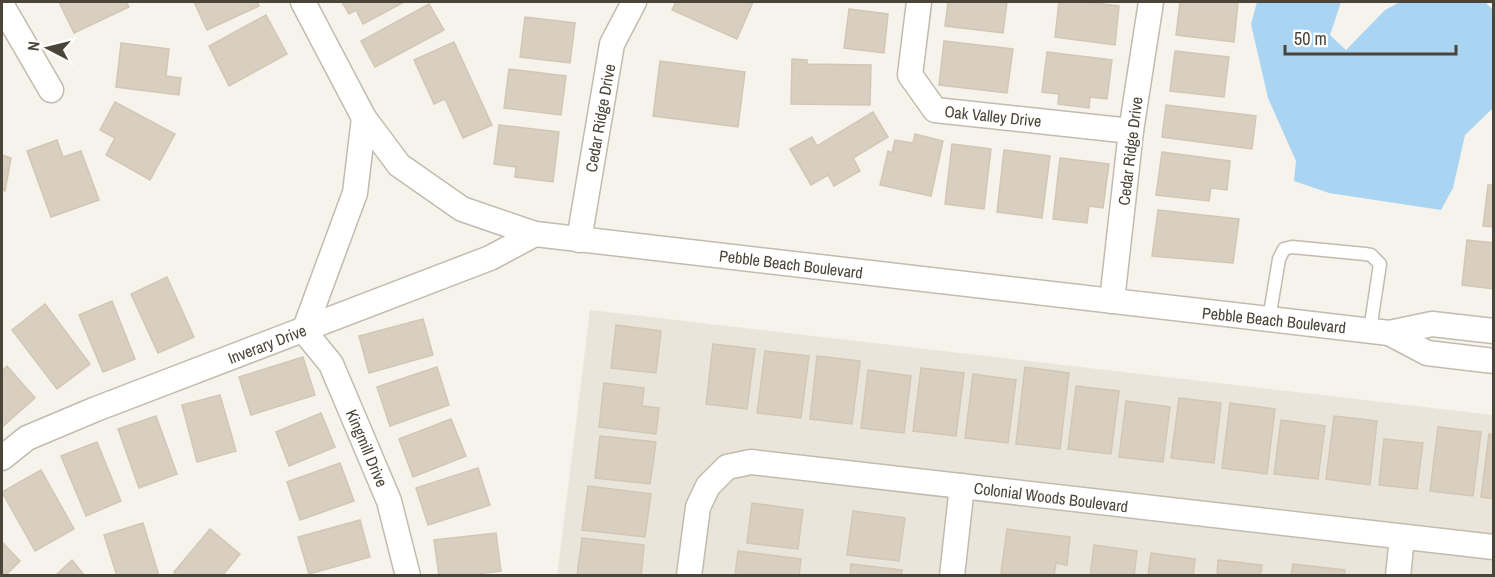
<svg xmlns="http://www.w3.org/2000/svg" width="1495" height="577" font-family="'Archivo Narrow',sans-serif">
<style>
.residential{fill:#eae5da}
.water{fill:#a9d4f2}
.building{fill:#d8cfc1;stroke:#d3c7b4;stroke-width:1.5}
.lines{fill:none;stroke-linecap:round;stroke-linejoin:round}
.lane-casing{stroke:#c2bbae;stroke-width:15}
.street-casing{stroke:#c2bbae;stroke-width:27}
.lane{stroke:#fff;stroke-width:12}
.street{stroke:#fff;stroke-width:24}
.labels{text-anchor:middle;stroke-width:4.5;stroke-linejoin:round;paint-order:stroke}
.street-label{font-size:16px;fill:#4b4439;stroke:#fff}
</style>
<rect width="100%" height="100%" fill="#f6f3ec"/>
<!-- residential -->
<path class="residential" d="M590 310 1493 415V575L557 576Z"/>
<!-- water -->
<path class="water" d="M1257 2H1341L1330 35 1346 50 1385 10 1400 2H1485L1493 10V108L1465 135 1453 188 1441 210 1329 193 1294 181 1296 161 1268 98 1251 24Z"/>
<!-- building -->
<g class="building">
<path d="M59 2H126L129 7 74 33Z"/>
<path d="M194 2H257L259 6 207 30Z"/>
<path d="M342 2H404L363 24 356 10 349 14Z"/>
<path d="M676 2H753L737 39 672 10Z"/>
<path d="M948 2H1007L1003 33 945 26Z"/>
<path d="M1059 2H1086L1119 6 1115 45 1055 37Z"/>
<path d="M1180 2H1238L1234 42 1176 35Z"/>
<path d="M429 4 444 30 375 67 361 41Z"/>
<path d="M849 9 888 14 884 53 844 48Z"/>
<path d="M266 15 287 54 229 86 209 46Z"/>
<path d="M525 17 575 23 570 63 520 57Z"/>
<path d="M944 41 1013 49 1007 93 939 85Z"/>
<path d="M454 42 492 125 463 138 445 99 434 104 414 60Z"/>
<path d="M121 43 169 49 166 76 181 78 179 95 116 87Z"/>
<path d="M1175 51 1229 57 1224 97 1170 91Z"/>
<path d="M1047 52 1112 60 1107 99 1090 97 1089 108 1058 104 1059 94 1042 92Z"/>
<path d="M792 59 807 60V64L871 65 870 105 791 104Z"/>
<path d="M660 61 745 72 738 127 653 116Z"/>
<path d="M509 69 566 76 561 115 504 108Z"/>
<path d="M115 102 175 134 150 180 106 155 115 138 100 130Z"/>
<path d="M1166 105 1256 116 1252 149 1162 137Z"/>
<path d="M873 112 888 137 853 158 860 171 834 186 828 175 811 185 790 149 812 137 817 146Z"/>
<path d="M499 125 559 132 553 182 515 177 516 167 494 164Z"/>
<path d="M915 134 943 141 931 196 880 185 888 151 892 153 895 140 913 143Z"/>
<path d="M57 140 63 157 81 151 99 200 51 217 27 151Z"/>
<path d="M952 144 991 149 984 209 945 204Z"/>
<path d="M1004 150 1050 156 1042 218 997 212Z"/>
<path d="M1162 152 1230 161 1227 190 1211 188 1209 201 1156 195Z"/>
<path d="M2 155 11 158 5 191 2 190Z"/>
<path d="M1060 158 1109 164 1103 208 1089 206 1087 223 1053 219Z"/>
<path d="M1488 185H1494V227L1483 226Z"/>
<path d="M1158 210 1239 219 1233 263 1152 256Z"/>
<path d="M1467 240 1494 243V289L1462 285Z"/>
<path d="M167 277 194 337 158 353 131 294Z"/>
<path d="M112 301 135 359 103 372 79 315Z"/>
<path d="M45 304 90 364 57 389 12 330Z"/>
<path d="M423 319 433 355 369 373 359 336Z"/>
<path d="M616 325 661 331 656 373 611 368Z"/>
<path d="M713 344 755 349 747 409 706 404Z"/>
<path d="M765 351 809 356 801 418 757 413Z"/>
<path d="M817 356 860 361 852 424 810 419Z"/>
<path d="M303 357 315 395 251 415 239 377Z"/>
<path d="M7 366 35 398 2 427V371Z"/>
<path d="M437 367 449 405 390 426 377 387Z"/>
<path d="M1025 367 1069 373 1060 449 1016 444Z"/>
<path d="M921 368 964 373 956 436 913 431Z"/>
<path d="M868 370 911 376 904 433 861 428Z"/>
<path d="M973 374 1016 380 1008 443 965 438Z"/>
<path d="M604 383 644 388 642 406 659 408 656 434 599 427Z"/>
<path d="M1076 386 1119 391 1111 454 1068 449Z"/>
<path d="M220 395 236 451 197 462 182 405Z"/>
<path d="M1179 398 1221 403 1214 463 1171 458Z"/>
<path d="M1126 401 1170 407 1163 462 1119 457Z"/>
<path d="M1230 403 1275 409 1267 474 1222 468Z"/>
<path d="M321 413 335 447 289 466 276 432Z"/>
<path d="M156 416 177 474 139 488 118 429Z"/>
<path d="M1334 416 1377 421 1370 485 1326 479Z"/>
<path d="M451 419 466 456 413 477 399 439Z"/>
<path d="M1281 420 1325 426 1318 479 1274 474Z"/>
<path d="M1438 427 1481 432 1473 496 1430 491Z"/>
<path d="M1489 434 1494 435V499L1481 497Z"/>
<path d="M600 436 656 442 650 484 595 478Z"/>
<path d="M1384 439 1423 443 1417 489 1379 485Z"/>
<path d="M97 442 121 501 86 516 61 456Z"/>
<path d="M340 463 354 501 300 520 287 482Z"/>
<path d="M478 468 490 505 428 525 416 488Z"/>
<path d="M41 470 74 529 35 551 2 492Z"/>
<path d="M588 486 651 494 645 537 582 530Z"/>
<path d="M752 503 803 510 798 549 747 543Z"/>
<path d="M853 511 905 518 899 561 847 555Z"/>
<path d="M360 520 370 557 309 574 298 537Z"/>
<path d="M143 523 159 576H117L104 535Z"/>
<path d="M210 529 240 554 222 576H177L174 572Z"/>
<path d="M1007 529 1070 537 1067 565 1056 563 1054 576H1021L1001 573Z"/>
<path d="M496 533 501 571 461 576H439L434 540Z"/>
<path d="M582 538 644 545 641 576H577Z"/>
<path d="M2 542 20 561 5 576H2Z"/>
<path d="M1094 545 1137 551 1134 576H1090Z"/>
<path d="M738 551 801 559 799 576H735Z"/>
<path d="M1151 553 1195 559 1193 576H1148Z"/>
<path d="M72 560 85 576H55Z"/>
<path d="M1218 560 1262 565 1260 576H1217Z"/>
<path d="M851 564 902 570 901 576H850Z"/>
<path d="M1293 564 1345 570 1344 576H1291Z"/>
</g>
<g class="lines">
<!-- lane casing -->
<g class="lane-casing">
<path id="lane" d="M1269 319 1279 259 1284 249 1292 247 1365 254 1371 255 1380 264 1370 330"/>
</g>
<!-- street casing -->
<g class="street-casing">
<g id="street">
<path d="M303 2 364 118 399 165 462 209 535 234 1389 333 1432 324 1494 331"/>
<path d="M919 2 910 75 935 110 1131 131"/>
<path d="M4 9 51 90"/>
<path d="M364 118 355 193 304 331 331 364 389 501 408 576"/>
<path d="M579 240 612 44 634 2"/>
<path d="M1112 301 1131 131 1151 2"/>
<path d="M1389 333 1427 353 1494 361"/>
<path d="M2 458 27 438 96 409 490 258 535 234"/>
<path d="M689 576 698 507 708 486 727 467 751 462 1494 547"/>
<path d="M952 576 962 486"/>
<path d="M1398 576 1402 537"/>
</g>
</g>
<!-- lane -->
<use href="#lane" class="lane"/>
<!-- street -->
<use href="#street" class="street"/>
</g>
<g class="labels">
<!-- street labels -->
<g class="street-label">
<text transform="translate(993 116) rotate(6)" y="6">Oak Valley Drive</text>
<text transform="translate(600 118) rotate(-80)" y="6">Cedar Ridge Drive</text>
<text transform="translate(1130 151) rotate(-83)" y="6">Cedar Ridge Drive</text>
<text transform="translate(791 264) rotate(7)" y="6">Pebble Beach Boulevard</text>
<text transform="translate(1274 320) rotate(6)" y="6">Pebble Beach Boulevard</text>
<text transform="translate(267 344) rotate(-21)" y="6">Inverary Drive</text>
<text transform="translate(367 448) rotate(67)" y="6">Kingmill Drive</text>
<text transform="translate(1051 497) rotate(7)" y="6">Colonial Woods Boulevard</text>
</g>
</g>
<!-- border -->
<rect width="1495" height="577" fill="none" stroke="#4b4439" stroke-width="6"/>
<!-- north arrow -->
<g transform="translate(48 48) rotate(277)" stroke="#ffffff" stroke-width="4.5" paint-order="stroke">
<path d="M0-4.5L10 22L0 15L-10 22Z" fill="#4b4439"/>
<text y="-9" font-size="16" font-weight="bold" text-anchor="middle" fill="#4b4439">N</text>
</g>
<!-- scale -->
<path d="M1285 45v9h171v-9" fill="none" stroke="#4b4439" stroke-width="3"/>
<text x="1294" y="45" font-size="18" fill="#4b4439" stroke="#ffffff" stroke-width="4.5" paint-order="stroke">50 m</text>
</svg>
